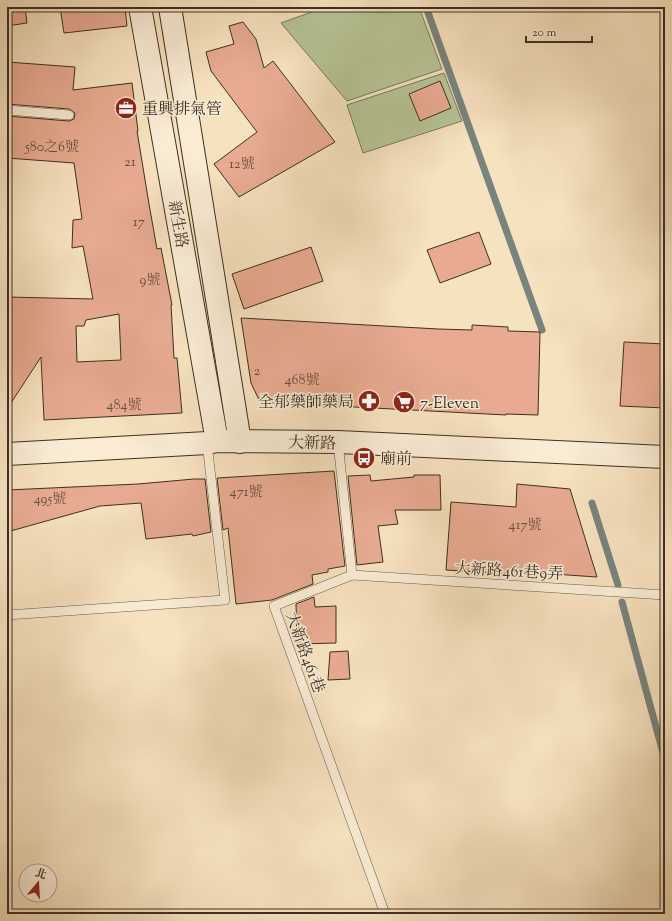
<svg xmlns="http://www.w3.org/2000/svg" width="672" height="921" font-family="'Sorts Mill Goudy','Noto Serif TC',serif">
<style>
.green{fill:#b7c495;stroke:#7a7a5c}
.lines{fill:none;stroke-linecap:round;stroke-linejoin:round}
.stream{stroke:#78847d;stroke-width:7}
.building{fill:#e8ab90;stroke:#3c3022;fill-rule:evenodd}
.lane-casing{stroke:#6a5c49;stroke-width:10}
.secondary-casing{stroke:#3c3022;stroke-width:24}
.lane{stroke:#f9ecd5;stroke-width:9}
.secondary{stroke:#f9ecd5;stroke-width:22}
.labels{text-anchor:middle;stroke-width:3;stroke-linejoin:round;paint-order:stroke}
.number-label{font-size:14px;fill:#674f3e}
.poi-label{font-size:16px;fill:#3c3022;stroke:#f9ecd5;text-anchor:start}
.street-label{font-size:16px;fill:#3c3022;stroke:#f9ecd5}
</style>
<rect width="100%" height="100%" fill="#f6e2be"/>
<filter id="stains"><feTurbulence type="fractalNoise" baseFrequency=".005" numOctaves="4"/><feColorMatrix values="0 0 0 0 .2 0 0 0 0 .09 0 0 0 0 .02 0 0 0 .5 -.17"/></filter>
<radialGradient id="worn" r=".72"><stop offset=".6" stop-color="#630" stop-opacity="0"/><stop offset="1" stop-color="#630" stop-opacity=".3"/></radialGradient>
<!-- green -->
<g class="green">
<path d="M319 7H419L442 69 347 101 281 23 320 9Z"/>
<path d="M444 73 462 121 363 153 347 105Z"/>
</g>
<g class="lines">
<!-- stream -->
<g class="stream">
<path d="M426 7 542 330"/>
<path d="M592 503 618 585"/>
<path d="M622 602 665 760"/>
</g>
</g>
<!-- building -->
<g class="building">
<path d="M7 7H25L27 23 7 26Z"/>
<path d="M60 7H86L87 10 112 7H125L127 26 64 33Z"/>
<path d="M243 22 256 39 264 68 273 61 335 142 239 197 214 164 257 132 211 71 206 52 234 44 229 26Z"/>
<path d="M7 62 75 67 73 90 132 83 138 131H137L149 204 157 249 161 248 172 305H171L174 358H177L182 413 44 420 41 357 7 409V297L93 299 83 246 72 248 73 220 82 219 74 163 7 158V116L69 121 74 119 75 113 69 109 7 104ZM119 314 121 360 77 362 76 326H84L86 320Z"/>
<path d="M440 81 451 108 420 121 409 94Z"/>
<path d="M479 232 491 264 440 283 427 250Z"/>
<path d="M311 247 323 281 244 309 232 274Z"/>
<path d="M241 318 438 329 472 330V325L508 327V331L540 332 538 415 506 414V415L260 402 251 383Z"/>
<path d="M624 342 665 344V408L620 406Z"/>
<path d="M334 471 345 566 328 569V572L312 575 313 584 272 600 236 604 228 528 223 530 217 478Z"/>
<path d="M370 475 371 481 414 477V475H440L441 510H395L398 524 378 526 383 562 357 565 348 476Z"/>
<path d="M194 479H205L211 532 193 536 192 534 146 539 141 503 100 506 7 532V490L138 484Z"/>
<path d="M517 484 570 489 597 577 509 571V574L446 570 451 502 516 507Z"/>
<path d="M314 597 315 607 336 606V643L297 644 296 604Z"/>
<path d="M348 651 350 679 328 680 330 652Z"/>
</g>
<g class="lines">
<!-- lane casing -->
<g class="lane-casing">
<g id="lane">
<path d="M7 110 69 115"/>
<path d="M338 442 352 575"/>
<path d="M7 615 225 600 207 443"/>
<path d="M385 914 274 606 352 575 665 595"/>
</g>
</g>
<!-- secondary casing -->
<g class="secondary-casing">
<g id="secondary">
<path d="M140 7 217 441"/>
<path d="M170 7 240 442"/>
<path d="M7 454 207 443 217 441 338 442 665 457"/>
</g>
</g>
<!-- lane -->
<use href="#lane" class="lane"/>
<!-- secondary -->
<use href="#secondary" class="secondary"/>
</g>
<!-- icons -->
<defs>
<g id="office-disc" transform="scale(1.15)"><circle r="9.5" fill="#8f2418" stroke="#f9ecd5"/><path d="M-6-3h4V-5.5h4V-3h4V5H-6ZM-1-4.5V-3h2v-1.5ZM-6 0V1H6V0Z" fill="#fff"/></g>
<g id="pharmacy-disc" transform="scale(1.15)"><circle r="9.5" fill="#8f2418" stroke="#f9ecd5"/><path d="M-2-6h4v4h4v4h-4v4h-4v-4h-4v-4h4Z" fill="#fff"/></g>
<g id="supermarket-disc" transform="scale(1.15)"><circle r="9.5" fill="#8f2418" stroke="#f9ecd5"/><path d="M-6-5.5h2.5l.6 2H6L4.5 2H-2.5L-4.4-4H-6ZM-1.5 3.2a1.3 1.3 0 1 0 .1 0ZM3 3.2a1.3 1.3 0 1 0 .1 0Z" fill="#fff"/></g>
<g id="bus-disc" transform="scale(1.15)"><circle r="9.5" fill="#8f2418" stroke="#f9ecd5"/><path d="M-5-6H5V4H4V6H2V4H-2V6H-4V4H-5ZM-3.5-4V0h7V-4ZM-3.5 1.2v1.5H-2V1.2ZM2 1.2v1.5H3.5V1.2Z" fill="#fff"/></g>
</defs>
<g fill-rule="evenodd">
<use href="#office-disc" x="126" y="108"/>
<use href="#pharmacy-disc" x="369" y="401"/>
<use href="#supermarket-disc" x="404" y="402"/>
<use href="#bus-disc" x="364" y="458"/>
</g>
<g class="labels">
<!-- number labels -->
<g class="number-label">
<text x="52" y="151">580之6號</text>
<text x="130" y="166">21</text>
<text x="242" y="168">12號</text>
<text x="139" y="226">17</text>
<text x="150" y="284">9號</text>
<text x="257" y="375">2</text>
<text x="302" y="384">468號</text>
<text x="124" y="409">484號</text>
<text x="246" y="496">471號</text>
<text x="50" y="503">495號</text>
<text x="525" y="529">417號</text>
</g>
<!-- poi labels -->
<g class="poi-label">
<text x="142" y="114">重興排氣管</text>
<text x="354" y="407" text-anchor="end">全郁藥師藥局</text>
<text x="420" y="408">7-Eleven</text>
<text x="380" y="464">廟前</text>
</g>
<!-- street labels -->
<g class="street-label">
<text transform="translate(179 224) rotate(80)" y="6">新生路</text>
<text transform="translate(312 442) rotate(1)" y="6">大新路</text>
<text transform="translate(509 570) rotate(3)" y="6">大新路461巷9弄</text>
<text transform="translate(306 652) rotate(70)" y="6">大新路461巷</text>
</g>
</g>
<!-- margin -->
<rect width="672" height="921" fill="none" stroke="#f6e2be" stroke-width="24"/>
<rect x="8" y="8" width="656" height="905" fill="none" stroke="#3c3022" stroke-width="2"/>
<rect x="12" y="12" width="648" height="897" fill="none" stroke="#3c3022"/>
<!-- north arrow -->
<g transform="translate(38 883) rotate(18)"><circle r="19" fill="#f9ecd5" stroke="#ada18d"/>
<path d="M0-3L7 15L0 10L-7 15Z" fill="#8f2418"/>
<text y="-6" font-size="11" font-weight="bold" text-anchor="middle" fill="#3c3022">北</text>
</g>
<!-- scale -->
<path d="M526 36v6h66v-6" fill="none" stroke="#3c3022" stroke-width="2"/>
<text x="532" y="36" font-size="12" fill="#3c3022" stroke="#f9ecd5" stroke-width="3" paint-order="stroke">20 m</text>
<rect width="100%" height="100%" filter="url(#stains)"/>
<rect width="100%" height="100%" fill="url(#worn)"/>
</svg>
